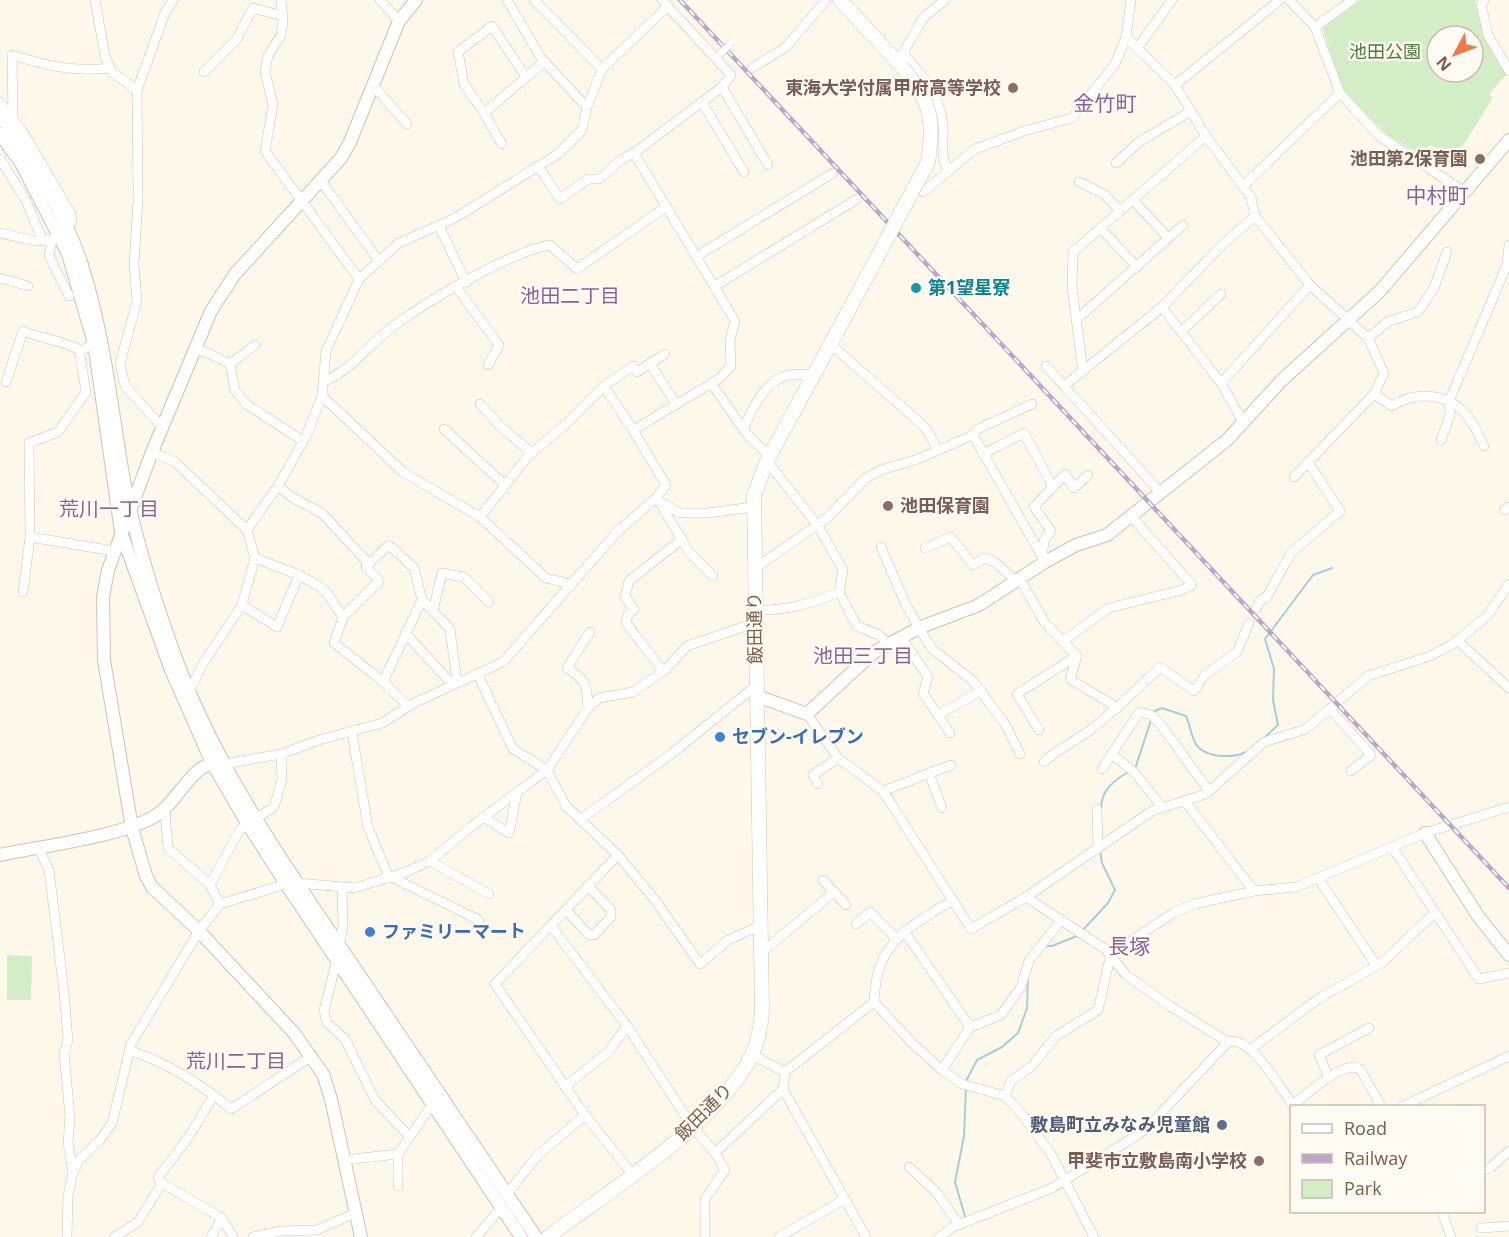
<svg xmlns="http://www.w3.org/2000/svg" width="1509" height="1237" font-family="'Open Sans','Noto Sans JP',sans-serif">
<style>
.green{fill:#d3eec6;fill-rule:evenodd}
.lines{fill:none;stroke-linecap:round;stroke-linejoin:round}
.stream{stroke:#a1d0de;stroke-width:2}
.minor-casing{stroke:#d3c1ad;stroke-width:10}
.tertiary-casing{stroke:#d3c1ad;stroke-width:14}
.secondary-casing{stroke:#d8c3ad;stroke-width:15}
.minor{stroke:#fff;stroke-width:9}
.tertiary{stroke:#fff;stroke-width:12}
.secondary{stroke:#fff;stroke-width:14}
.rail-casing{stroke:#bca5cb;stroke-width:4.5}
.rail{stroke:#fffbf2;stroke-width:2;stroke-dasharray:7;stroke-linecap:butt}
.pedestrian-bridge-casing{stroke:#d3c1ad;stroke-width:8;stroke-linecap:butt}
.secondary-bridge-casing{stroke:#d8c3ad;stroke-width:15;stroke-linecap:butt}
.pedestrian-bridge{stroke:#fff;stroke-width:7}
.secondary-bridge{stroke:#fff;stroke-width:14}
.education-dot{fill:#8d6e63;stroke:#fffbf2;stroke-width:2}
.culture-dot{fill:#0f9aa8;stroke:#fffbf2;stroke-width:2}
.shop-dot{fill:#3f7fe0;stroke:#fffbf2;stroke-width:2}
.service-dot{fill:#5c6f8a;stroke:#fffbf2;stroke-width:2}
.labels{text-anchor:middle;stroke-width:4.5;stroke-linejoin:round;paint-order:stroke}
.park-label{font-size:18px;fill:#4c7d3d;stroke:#fffbf2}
.education-label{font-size:18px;font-weight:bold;fill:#785e54;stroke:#fffbf2;text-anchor:end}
.culture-label{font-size:18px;font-weight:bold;fill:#0d838f;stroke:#fffbf2;text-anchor:start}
.street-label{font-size:18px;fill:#7d5f49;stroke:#fffbf2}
.shop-label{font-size:18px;font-weight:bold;fill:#366cbe;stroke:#fffbf2;text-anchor:start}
.service-label{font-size:18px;font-weight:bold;fill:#4e5e75;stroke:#fffbf2;text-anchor:end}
.neighbourhood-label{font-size:20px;fill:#8a6298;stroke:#fffbf2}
.quarter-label{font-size:21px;fill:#8a6298;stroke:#fffbf2}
</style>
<rect width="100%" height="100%" fill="#fef8ea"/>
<!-- green -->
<g class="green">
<path d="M1360 0H1477L1475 2 1486 39 1508 73 1489 94 1493 98 1457 155 1429 145 1422 156 1386 134 1343 91 1322 27 1343 9ZM1437 36H1473V72H1437Z"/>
<path d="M7 955 32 956 31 1000H7Z"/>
</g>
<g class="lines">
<!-- stream -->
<g class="stream">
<path d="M1153 712 1162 708 1186 716C1191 726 1191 741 1199 748 1210 758 1234 758 1246 752"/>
<path d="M1265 737 1278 725 1273 700 1274 669 1265 639 1313 575 1332 568"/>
<path d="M1135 769 1151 720"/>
<path d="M1101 809C1101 790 1114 780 1130 771"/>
<path d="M1081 932 1108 903 1115 890 1102 863 1100 851"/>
<path d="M1046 946H1052L1077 936"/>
<path d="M966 1081 977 1060 1002 1047 1018 1033 1027 1008 1028 978"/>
<path d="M966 1220 955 1182 964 1136 966 1087"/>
</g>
<!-- minor casing -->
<g class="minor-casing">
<g id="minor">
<path d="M95 0 105 56 112 72 137 90"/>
<path d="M281 0 283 21 281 35 268 56 265 71 273 105 265 151 359 279"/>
<path d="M380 0 399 21"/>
<path d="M507 0 541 58 587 107"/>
<path d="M534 0 602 69"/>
<path d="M1289 0 1315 27 1340 93 1379 136 1465 192"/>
<path d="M1484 0 1481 4 1488 35 1509 71"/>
<path d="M1315 27 1352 0"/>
<path d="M1126 37 1175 85 1206 136 1251 197 1255 216 1310 285 1368 338 1384 373 1374 394 1294 477"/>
<path d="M1138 47 1172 0"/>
<path d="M903 53C922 75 940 95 943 125 944 142 940 156 948 171"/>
<path d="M901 56 924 17 945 0"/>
<path d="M752 68 786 47 826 0"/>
<path d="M204 72 236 40 253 8 283 16"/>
<path d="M373 85 407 124"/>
<path d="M1175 85 1280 0"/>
<path d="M722 87 768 165"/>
<path d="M0 102 25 135 71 214 72 221 66 226"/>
<path d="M702 102 744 172"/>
<path d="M484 113 464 84 458 52 492 26 526 77"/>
<path d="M13 119 12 55C48 66 72 72 110 68"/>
<path d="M502 144 484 113 544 62"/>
<path d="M0 159 25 199 43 241"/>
<path d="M1116 163 1139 142 1191 111"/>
<path d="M538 166 560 199 588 179H599L621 160 634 153"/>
<path d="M321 181 379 261"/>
<path d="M1079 182 1104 194 1120 211"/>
<path d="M1243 186 1340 93"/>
<path d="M923 192 975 149 1024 131 1072 118 1115 64 1126 37 1131 0"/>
<path d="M1133 200 1168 238"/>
<path d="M439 226 466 282"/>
<path d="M1101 229 1137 267"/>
<path d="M0 233 35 241 61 238"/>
<path d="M52 240 49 256 69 296"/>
<path d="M697 256 833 173"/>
<path d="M0 278 28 286"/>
<path d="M715 286 857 199"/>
<path d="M456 287 499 345 488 365"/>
<path d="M1162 307 1221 383 1244 424"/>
<path d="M1076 320 1183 225"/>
<path d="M1181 332 1221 294"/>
<path d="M1368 338 1389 321 1418 312 1434 288 1447 252"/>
<path d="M94 343 81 351 80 355 86 392 58 432 29 443 30 537 114 551"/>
<path d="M830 344 917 420 927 430 938 450"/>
<path d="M195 350 206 352 230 364 235 390 246 404 303 441"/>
<path d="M230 364 255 345"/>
<path d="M650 364 676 404"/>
<path d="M1046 366 1160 492"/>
<path d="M1083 371 1072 288 1073 252 1206 136"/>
<path d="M6 382 23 331C41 339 64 340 81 351"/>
<path d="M323 382C353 369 369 344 395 325 429 300 510 252 550 245L577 269 667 206"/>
<path d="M711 383 747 434 769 456"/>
<path d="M1221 383 1310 285"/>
<path d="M604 386 633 366 637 372 665 354"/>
<path d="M1064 386 1162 307 1222 245 1255 216"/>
<path d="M1374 394 1392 406C1416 390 1449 393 1468 417 1475 425 1479 436 1484 446"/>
<path d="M322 396 403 472 480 517 546 578 570 584"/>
<path d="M480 404 501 427 532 453"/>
<path d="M162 427 125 386 120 364 137 301 134 264 138 200 137 90 165 13 173 0"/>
<path d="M444 429 505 485"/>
<path d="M743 429C759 396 772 366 813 376"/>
<path d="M973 435 978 429 1032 404"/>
<path d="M1441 440 1450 415 1449 401 1507 265 1509 245"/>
<path d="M152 452 175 462 247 530"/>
<path d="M983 454 1024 433 1053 487"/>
<path d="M767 461 818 526 843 570 839 592 857 626 879 635 888 643"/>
<path d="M278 486 293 498 322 513 369 564"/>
<path d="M655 499 666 485 633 430 719 379 731 366 730 341 735 321 634 153 722 87 731 75 662 0"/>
<path d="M660 503 689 552 713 576"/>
<path d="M1504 510 1509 507"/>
<path d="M480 517 529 455 565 425 604 386 633 430"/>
<path d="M881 547 906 605 931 648 973 681 1005 724 1020 754"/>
<path d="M925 548 951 537 973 565 985 558 995 562 1016 581"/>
<path d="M255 558 299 575 319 586 327 593 343 617 334 643 381 680 408 706"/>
<path d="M1042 561 1044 540 1051 531 1034 507 1065 474 1074 488 1088 475"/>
<path d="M754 569 827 518 866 478 881 470 918 459 973 435 1045 562"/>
<path d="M1020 579 1045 623 1077 656 1070 679 1118 708"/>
<path d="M23 592 30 537"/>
<path d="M422 600 433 611 442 573 464 577 489 602"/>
<path d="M242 605 277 627 299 575"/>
<path d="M1256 608 1261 600 1266 598 1291 553 1340 511 1308 462"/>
<path d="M754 610C786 611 810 604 839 592"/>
<path d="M433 611 450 629 457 682"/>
<path d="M343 617 379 581 366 566 389 545 414 568 422 600 383 682"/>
<path d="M405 633 452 684"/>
<path d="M901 637 928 677 923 693 950 733"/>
<path d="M1457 640 1509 688"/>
<path d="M1063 641 1109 608 1182 590 1192 585 1131 516"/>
<path d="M663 671 626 623 628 615 634 609 625 597 629 581 682 539"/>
<path d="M478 675 513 749 547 770 566 806 618 855 655 900 700 964 728 940 760 926"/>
<path d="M190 691 202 665 242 605 255 558 247 530 278 486 306 436 322 396 326 351 359 279 399 243 455 218 558 154 582 130 587 107 602 69 668 6"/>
<path d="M588 708C587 684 587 681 567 668L590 632"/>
<path d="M1330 709 1371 755 1351 771"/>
<path d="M807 714 838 758 883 791 971 929 1026 897 1152 811 1206 794 1264 742 1306 729 1368 676 1430 656 1453 644 1488 615 1509 584"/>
<path d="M938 715 981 691"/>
<path d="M1039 730 1017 694 1077 656"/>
<path d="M352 733 368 827 389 878"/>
<path d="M1112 754 1134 772 1162 807"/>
<path d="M1044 762C1058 748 1075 742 1090 730 1115 711 1137 689 1160 667L1194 691 1205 675 1237 652 1249 623"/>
<path d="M224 764 281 754 319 740 382 723 414 703 503 662 618 531 655 499 680 513H708L753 507"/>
<path d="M1102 769 1136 717 1140 712 1151 715 1161 725 1209 791"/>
<path d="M929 773 942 808"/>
<path d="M818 784 813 775 838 758"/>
<path d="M883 791 951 765"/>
<path d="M1184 800 1254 891"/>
<path d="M1097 809 1098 849"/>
<path d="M165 810 168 848 210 885 220 904"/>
<path d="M483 817 509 833 517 793"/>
<path d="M256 818 274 807 282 779 281 754"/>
<path d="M581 819 670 755 757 685"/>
<path d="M38 847 49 870 64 992 68 1041 64 1053 70 1117 68 1143 73 1173"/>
<path d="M1392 847 1479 979 1509 973"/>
<path d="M618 855 495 984 585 1115 632 1174"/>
<path d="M430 861 489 894"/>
<path d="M391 877 479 920"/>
<path d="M1318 878 1376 965"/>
<path d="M823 880 846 905"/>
<path d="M297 883 355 888 406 872 430 861 472 826 547 770 588 708 599 698 633 692 665 670 687 646 755 623"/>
<path d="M210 885 239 831 247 823"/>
<path d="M1026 897 1105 949 1126 975 1170 1006 1228 1042"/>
<path d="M954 901C941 905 931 913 921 920 887 942 876 962 874 1002L911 1042 942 1070 962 1084 1005 1096 1016 1107 1051 1154 1094 1237"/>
<path d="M566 910 589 935H594L611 917V910L588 886"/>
<path d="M856 924 870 912 896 938"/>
<path d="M551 926 627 1026 692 1126 715 1153"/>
<path d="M904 931 970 1027"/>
<path d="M339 945 343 926 342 888"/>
<path d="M761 953 834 892"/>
<path d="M337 959 324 1010 327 1023 345 1039 375 1100 409 1136"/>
<path d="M1251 1049 1318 999 1383 962 1434 913"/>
<path d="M129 1050C168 1063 200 1083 231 1109L312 1056"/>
<path d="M752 1055 785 1072"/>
<path d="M942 1070 970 1027 1001 1015 1021 987 1029 961 1062 919"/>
<path d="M1329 1078 1319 1055 1369 1028"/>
<path d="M565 1087 609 1051 627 1026"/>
<path d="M1005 1096 1011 1081 1032 1066 1056 1036 1098 1010 1111 954 1173 913 1194 904 1254 891 1296 887 1425 833 1509 807"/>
<path d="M1403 1106 1509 1056"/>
<path d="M398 1154V1186"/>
<path d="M344 1160 398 1154 433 1103"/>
<path d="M909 1167 936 1192 959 1224"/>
<path d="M1484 1170 1491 1167 1509 1151"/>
<path d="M162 1183 158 1178 160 1175 188 1138 214 1095"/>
<path d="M507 1194 537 1156 585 1115"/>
<path d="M1442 1212 1451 1237"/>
<path d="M1481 1228 1509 1226"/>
<path d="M67 1237 68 1195 73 1173 79 1160 100 1140 112 1123 131 1044 199 931 220 904 286 884"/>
<path d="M114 1237 138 1222 162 1183 222 1218 233 1237"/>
<path d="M211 1237 222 1218"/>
<path d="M253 1237 280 1231 317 1230 355 1213"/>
<path d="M476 1237 502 1207"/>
<path d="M705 1237V1199L725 1170 715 1153 783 1089"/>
<path d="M779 1237 845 1199"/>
<path d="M866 1237 783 1089 785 1072 874 1002"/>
<path d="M939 1237 953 1227 1052 1188 1128 1141 1146 1129 1228 1042C1250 1034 1280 1088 1293 1105 1307 1094 1344 1059 1360 1069L1381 1106"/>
</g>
</g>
<!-- tertiary casing -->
<g class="tertiary-casing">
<g id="tertiary">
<path d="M0 116C33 162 64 210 82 265 103 332 110 394 121 463 132 531 154 599 178 664 219 772 287 869 352 964 413 1055 474 1146 536 1237"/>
<path d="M0 134 21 163 68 254 94 343 121 532 171 670 212 763 247 823 286 884 521 1237"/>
<path d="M757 696 807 714 874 652 921 627 979 605 1045 562 1076 545 1107 535 1227 440 1282 380 1380 291 1509 140"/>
<path d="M1425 833 1478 916 1509 955"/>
<path d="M0 855C42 846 120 837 155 816 179 802 191 762 219 763"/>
<path d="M361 1237 331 1099 323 1074 294 1033 199 931 152 887 146 876 132 828 104 660 103 597 108 570 152 452 211 311 235 274 341 158 350 142 399 21 416 0"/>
</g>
</g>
<!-- secondary casing -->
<g class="secondary-casing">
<g id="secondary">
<path d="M840 0 902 67"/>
<path d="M548 1237C610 1190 705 1132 746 1066 757 1048 761 1030 762 1010L754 495 767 461 843 321"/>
</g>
</g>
<!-- minor -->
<use href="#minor" class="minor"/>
<!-- tertiary -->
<use href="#tertiary" class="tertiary"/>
<!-- secondary -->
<use href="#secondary" class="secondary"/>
<!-- rail casing -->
<g class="rail-casing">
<path id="rail" d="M680 0 1509 888"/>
</g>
<!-- rail -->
<use href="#rail" class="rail"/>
<!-- pedestrian-bridge casing -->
<g class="pedestrian-bridge-casing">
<path id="pedestrian-bridge" d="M719 55 732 42"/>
</g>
<!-- secondary-bridge casing -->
<g class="secondary-bridge-casing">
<path id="secondary-bridge" d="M843 321 928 162C935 120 930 99 902 67"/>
</g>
<!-- pedestrian-bridge -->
<use href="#pedestrian-bridge" class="pedestrian-bridge"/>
<!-- secondary-bridge -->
<use href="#secondary-bridge" class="secondary-bridge"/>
</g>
<!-- markers -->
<g class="education-dot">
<circle cx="1013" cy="88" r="6"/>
<circle cx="1480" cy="159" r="6"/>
<circle cx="888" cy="506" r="6"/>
<circle cx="1259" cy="1161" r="6"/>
</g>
<circle class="culture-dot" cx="916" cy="288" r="6"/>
<g class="shop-dot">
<circle cx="720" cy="737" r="6"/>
<circle cx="370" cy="932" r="6"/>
</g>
<circle class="service-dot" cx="1222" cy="1125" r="6"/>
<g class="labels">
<!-- park labels -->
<g class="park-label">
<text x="1385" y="58">池田公園</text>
</g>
<!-- education labels -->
<g class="education-label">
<text x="1001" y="94">東海大学付属甲府高等学校</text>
<text x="1468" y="165">池田第2保育園</text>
<text x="900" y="512" text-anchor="start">池田保育園</text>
<text x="1247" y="1167">甲斐市立敷島南小学校</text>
</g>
<!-- culture labels -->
<g class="culture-label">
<text x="928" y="294">第1望星寮</text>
</g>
<!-- street labels -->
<g class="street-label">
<text transform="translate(755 628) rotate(-91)" y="6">飯田通り</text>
<text transform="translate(704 1112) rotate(-45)" y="6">飯田通り</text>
</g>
<!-- shop labels -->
<g class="shop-label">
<text x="732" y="743">セブン-イレブン</text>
<text x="382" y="938">ファミリーマート</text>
</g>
<!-- service labels -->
<g class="service-label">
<text x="1210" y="1131">敷島町立みなみ児童館</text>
</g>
<!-- neighbourhood labels -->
<g class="neighbourhood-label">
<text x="570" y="303">池田二丁目</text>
<text x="109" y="516">荒川一丁目</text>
<text x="863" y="663">池田三丁目</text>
<text x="236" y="1068">荒川二丁目</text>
</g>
<!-- quarter labels -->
<g class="quarter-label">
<text x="1105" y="111">金竹町</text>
<text x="1437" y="203">中村町</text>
<text x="1129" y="954">長塚</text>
</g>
</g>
<!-- legend -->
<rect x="1290" y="1105" width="195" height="108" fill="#fffbf2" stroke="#cbbdae" stroke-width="1.5"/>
<rect x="1302" y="1124" width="30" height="9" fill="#ffffff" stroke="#cbbdae" stroke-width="1.5"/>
<text x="1344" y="1135" font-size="18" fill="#7d5f49">Road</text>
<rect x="1302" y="1154" width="30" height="9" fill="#bca5cb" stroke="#cbbdae" stroke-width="1.5"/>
<text x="1344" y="1165" font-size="18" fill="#7d5f49">Railway</text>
<rect x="1302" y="1180" width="30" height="18" fill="#d3eec6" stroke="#cbbdae" stroke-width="1.5"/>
<text x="1344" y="1195" font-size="18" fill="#7d5f49">Park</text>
<!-- north arrow -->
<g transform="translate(1455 54) rotate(229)"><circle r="28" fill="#fffbf2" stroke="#cbbdae" stroke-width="1.5"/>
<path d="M0-4.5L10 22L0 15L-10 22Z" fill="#f27846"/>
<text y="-9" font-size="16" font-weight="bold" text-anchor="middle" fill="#7d5f49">N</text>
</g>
</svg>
